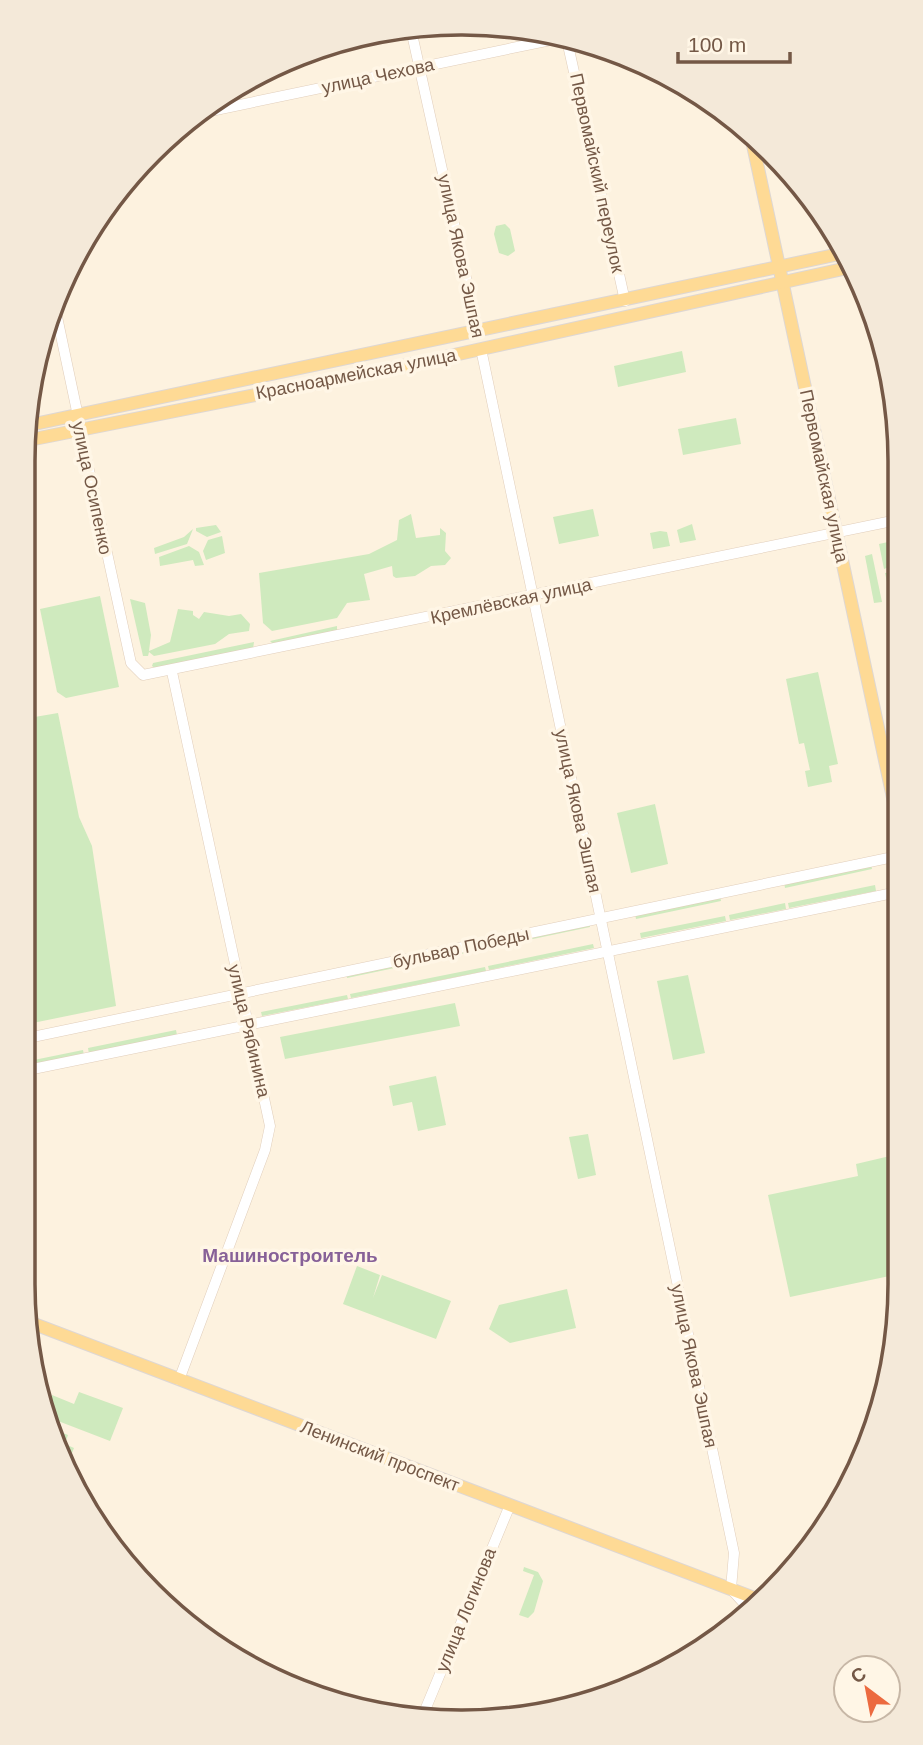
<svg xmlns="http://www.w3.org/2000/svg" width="923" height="1745" font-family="Helvetica,sans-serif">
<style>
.green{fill:#cfeabe}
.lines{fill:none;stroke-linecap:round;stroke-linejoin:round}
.minor-casing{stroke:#e1cebb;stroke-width:11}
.major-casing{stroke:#ded7d3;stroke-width:14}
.minor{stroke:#fff;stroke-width:10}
.major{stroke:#feda95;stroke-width:12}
.labels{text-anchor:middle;stroke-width:7;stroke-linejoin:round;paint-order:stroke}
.street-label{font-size:18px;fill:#745846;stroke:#fff6e6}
.neighbourhood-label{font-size:19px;font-weight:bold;fill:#876198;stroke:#fff6e6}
.rim{fill:none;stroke:#745846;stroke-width:3.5}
</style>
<rect width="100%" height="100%" fill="#fdf2df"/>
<!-- green -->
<g class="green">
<path d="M505 224 510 229 515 251 508 256 499 253 494 234 496 226Z"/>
<path d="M682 351 686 372 618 387 614 366Z"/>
<path d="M736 418 741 444 683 455 678 429Z"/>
<path d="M593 509 599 536 559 544 553 517Z"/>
<path d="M411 514 416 538 440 535V528L446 533 445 551 451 558 445 565 431 566 415 576 396 578 393 576 392 566 364 574 370 600 347 603 337 618 272 631 263 623 259 573 369 554 397 540 399 520Z"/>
<path d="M692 524 696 540 680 543 677 530Z"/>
<path d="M216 525 221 532 207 537 196 531V528Z"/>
<path d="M193 529 187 544 155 554 154 548 184 537Z"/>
<path d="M660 531 667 532 670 546 653 549 650 533Z"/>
<path d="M222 536 225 553 206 560 203 551 208 540Z"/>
<path d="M897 540V564L884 569 879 544Z"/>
<path d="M189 546 199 552 204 565 195 566 193 560 160 566 159 557Z"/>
<path d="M872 554 882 602 874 603 865 556Z"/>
<path d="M897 571V604L892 605 885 573Z"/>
<path d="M100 596 119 687 66 698 57 692 40 609Z"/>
<path d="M130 599 145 603 151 635 149 651 170 642 178 609 193 611V615L199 619 204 612 229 616 241 614 250 624 249 631 229 634 215 644 154 656 149 652 148 656H143Z"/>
<path d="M337 626V631L273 644 270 641Z"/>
<path d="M254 642 253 649 155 668 152 666 153 663Z"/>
<path d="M818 672 838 764 829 766 832 782 808 787 805 771 810 770 804 743 799 744 786 679Z"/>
<path d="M58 713 79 817 92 846 116 1006 23 1025V719Z"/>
<path d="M655 804 668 864 631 873 617 813Z"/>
<path d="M871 864 872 869 785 888 784 882Z"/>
<path d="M875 885 876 891 789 908 788 903Z"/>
<path d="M720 895 721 901 636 919 635 913Z"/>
<path d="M785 903 786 909 730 920 729 915Z"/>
<path d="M725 916 726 921 641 938 640 933Z"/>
<path d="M590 923V927L347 978 346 973Z"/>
<path d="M593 944 594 948 489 970 488 966Z"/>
<path d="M485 967 486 971 351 998 350 994Z"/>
<path d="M688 975 705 1053 673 1060 657 981Z"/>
<path d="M347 995 348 999 262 1016 261 1012Z"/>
<path d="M455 1003 460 1026 285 1059 280 1037Z"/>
<path d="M176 1030 177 1035 89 1054 88 1048Z"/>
<path d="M83 1050 84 1055 25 1067 24 1062Z"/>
<path d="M436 1076 446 1125 418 1131 412 1102 393 1106 389 1086Z"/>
<path d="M588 1134 596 1175 578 1179 569 1137Z"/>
<path d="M890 1156 899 1198V1274L790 1297 768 1195 858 1176 856 1164Z"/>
<path d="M357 1266 380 1275 373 1298 382 1275 451 1301 436 1339 343 1304Z"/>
<path d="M567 1289 576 1328 510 1343 489 1329 499 1305Z"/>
<path d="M79 1392 123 1408 110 1441 45 1416 52 1395 74 1404Z"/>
<path d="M63 1433 68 1435 65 1444 74 1448 67 1465 58 1447Z"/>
<path d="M524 1567 538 1572 543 1581 534 1612 528 1618 519 1615 534 1575 523 1571Z"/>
</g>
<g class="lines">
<!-- minor casing -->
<g class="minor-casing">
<g id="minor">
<path d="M412 34 478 332"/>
<path d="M568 45 625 301"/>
<path d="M206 112 551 40"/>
<path d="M56 312 78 416"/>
<path d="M481 349 734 1553 731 1589 750 1610"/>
<path d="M80 429 131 663 143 675 897 520"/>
<path d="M172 672 270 1126 265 1150 179 1380"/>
<path d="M23 1039 898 856"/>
<path d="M23 1071 898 892"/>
<path d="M423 1715 510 1505"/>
</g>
</g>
<!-- major casing -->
<g class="major-casing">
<g id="major">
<path d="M750 131 898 821"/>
<path d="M25 426 844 253"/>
<path d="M24 441 427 361 852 267"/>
<path d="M29 1322 762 1601"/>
</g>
</g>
<!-- minor -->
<use href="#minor" class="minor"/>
<!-- major -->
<use href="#major" class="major"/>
</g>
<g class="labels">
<!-- street labels -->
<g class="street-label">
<text transform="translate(378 76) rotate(-12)" y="6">улица Чехова</text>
<text transform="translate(597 173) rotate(78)" y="6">Первомайский переулок</text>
<text transform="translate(461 256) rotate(78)" y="6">улица Якова Эшпая</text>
<text transform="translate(356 374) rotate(-11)" y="6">Красноармейская улица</text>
<text transform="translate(824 476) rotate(78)" y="6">Первомайская улица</text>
<text transform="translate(92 488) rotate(78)" y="6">улица Осипенко</text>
<text transform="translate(511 601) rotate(-12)" y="6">Кремлёвская улица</text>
<text transform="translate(578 811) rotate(78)" y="6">улица Якова Эшпая</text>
<text transform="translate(461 948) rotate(-12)" y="6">бульвар Победы</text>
<text transform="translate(249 1031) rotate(77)" y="6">улица Рябинина</text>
<text transform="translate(694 1366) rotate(78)" y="6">улица Якова Эшпая</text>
<text transform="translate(380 1456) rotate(21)" y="6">Ленинский проспект</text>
<text transform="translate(466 1610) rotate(-68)" y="6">улица Логинова</text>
</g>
<!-- neighbourhood labels -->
<g class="neighbourhood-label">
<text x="290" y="1262">Машиностроитель</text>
</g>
</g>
<!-- crop -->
<path d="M0 0H923V1745H0ZM461 35H462A426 426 0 0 1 888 461V1284A426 426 0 0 1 462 1710H461A426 426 0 0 1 35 1284V461A426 426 0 0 1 461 35Z" fill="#f4e9d9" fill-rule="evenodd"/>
<path class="rim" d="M461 35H462A426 426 0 0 1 888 461V1284A426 426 0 0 1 462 1710H461A426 426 0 0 1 35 1284V461A426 426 0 0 1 461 35Z"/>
<!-- north arrow -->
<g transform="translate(867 1689) rotate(328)"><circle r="33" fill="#fff6e6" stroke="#c7b7a6" stroke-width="2"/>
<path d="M0-5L12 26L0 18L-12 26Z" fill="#ec6a3f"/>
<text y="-10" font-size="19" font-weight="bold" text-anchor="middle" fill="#745846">С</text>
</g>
<!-- scale -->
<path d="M678 52v10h112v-10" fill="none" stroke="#745846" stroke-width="3.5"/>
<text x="688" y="52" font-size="21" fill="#745846" stroke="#fff6e6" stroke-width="5" paint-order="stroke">100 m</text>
</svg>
